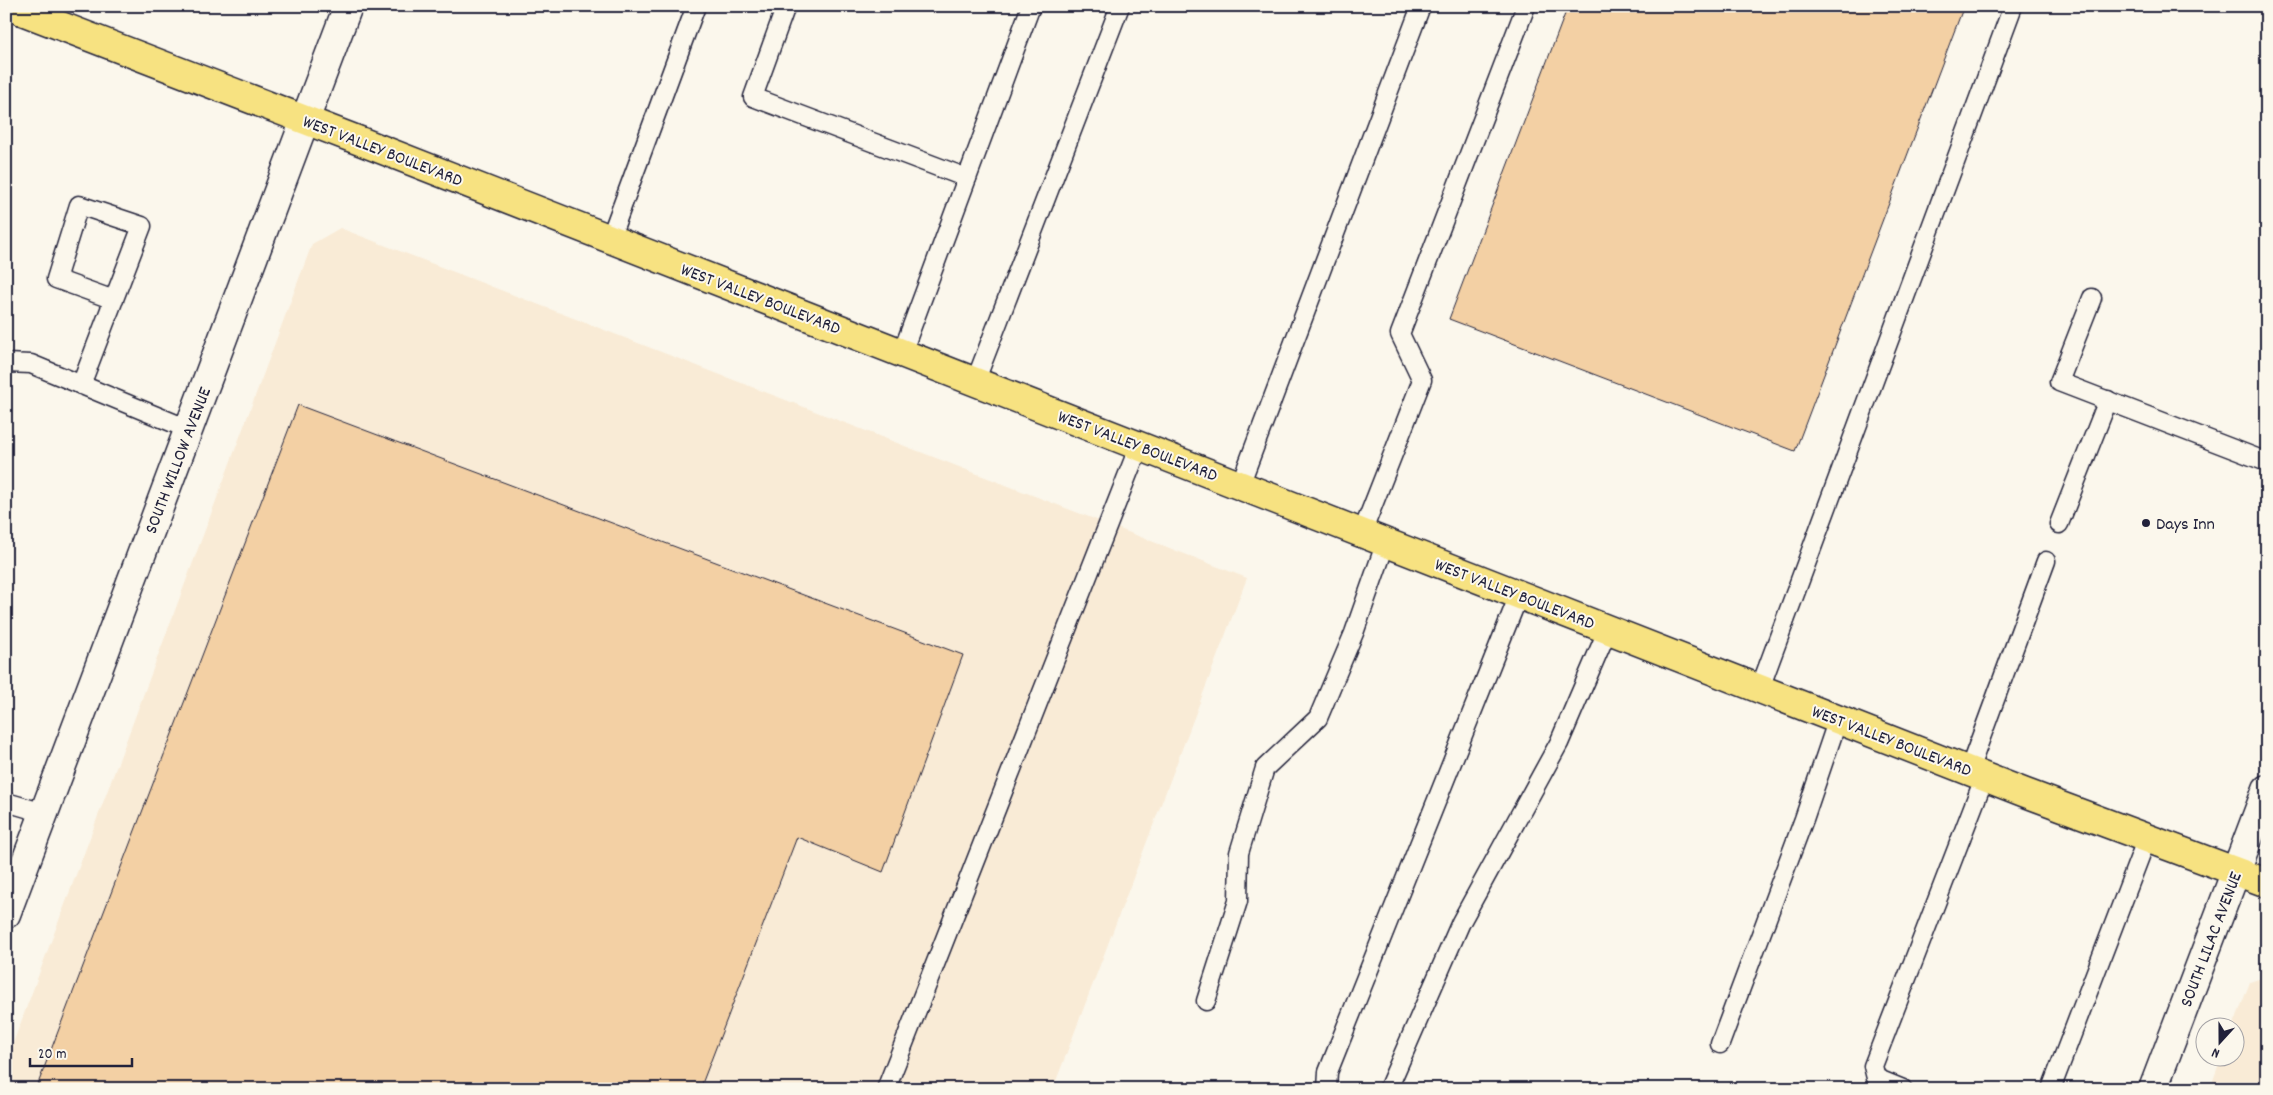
<svg xmlns="http://www.w3.org/2000/svg" width="2273" height="1095" font-family="Dekko,sans-serif">
<style>
.built{fill:#f9ebd6}
.building{fill:#f3d0a4;stroke:#22223b}
.lines{fill:none;stroke-linecap:round;stroke-linejoin:round}
.lane-casing{stroke:#22223b;stroke-width:21}
.street-casing{stroke:#22223b;stroke-width:31}
.secondary-casing{stroke:#22223b;stroke-width:31}
.primary-casing{stroke:#22223b;stroke-width:31}
.lane{stroke:#fbf7ec;stroke-width:18}
.street{stroke:#fbf7ec;stroke-width:28}
.secondary{stroke:#fbf7ec;stroke-width:28}
.primary{stroke:#f7e281;stroke-width:28}
.poi-dot{fill:#22223b;stroke:#fbf7ec;stroke-width:2}
.labels{text-anchor:middle;stroke-width:4;stroke-linejoin:round;paint-order:stroke}
.street-label{font-size:18px;fill:#22223b;stroke:#fbf7ec}
.poi-label{font-size:18px;fill:#22223b;stroke:#fbf7ec;text-anchor:start}
</style>
<rect width="100%" height="100%" fill="#fbf7ec"/>
<filter id="ink" filterUnits="userSpaceOnUse"><feTurbulence type="fractalNoise" baseFrequency=".02" numOctaves="2"/><feDisplacementMap in="SourceGraphic" scale="10" xChannelSelector="R" yChannelSelector="G"/><feConvolveMatrix kernelMatrix="1 2 1 2 8 2 1 2 1" color-interpolation-filters="sRGB"/></filter>
<g filter="url(#ink)">
<!-- built -->
<g class="built">
<path d="M340 228 1247 578 1053 1089H6V1062L312 244Z"/>
<path d="M2267 976V1089H2210L2221 1058H2236V1028L2233 1027 2250 982Z"/>
</g>
<!-- building -->
<g class="building">
<path d="M1568 6H1950L1962 11 1795 451 1449 319Z"/>
<path d="M298 405 963 655 883 872 797 837 700 1089H36Z"/>
</g>
<g class="lines">
<!-- lane casing -->
<g class="lane-casing">
<g id="lane">
<path d="M786 6 753 97 967 178"/>
<path d="M610 239 696 6"/>
<path d="M2092 298 2059 382 2267 462"/>
<path d="M902 353 1031 6"/>
<path d="M6 363 31 364 188 429"/>
<path d="M975 382 1120 6"/>
<path d="M81 385 142 226 79 205 56 279 114 300"/>
<path d="M1240 485 1421 6"/>
<path d="M2059 524 2108 400"/>
<path d="M1362 533 1422 380 1400 334 1526 6"/>
<path d="M1760 688 2013 6"/>
<path d="M1969 770 2046 561"/>
<path d="M6 802 44 813"/>
<path d="M1206 1001 1238 901 1239 853 1265 768 1318 718 1354 633 1386 542"/>
<path d="M1720 1044 1804 819 1838 719"/>
<path d="M886 1089 1139 446"/>
<path d="M1327 1089 1328 1072 1519 595"/>
<path d="M1388 1089 1461 922 1559 743 1608 629"/>
<path d="M1903 1089 1876 1078 1873 1066 1985 776"/>
<path d="M2051 1089 2147 838"/>
</g>
</g>
<!-- street casing -->
<g class="street-casing">
<g id="street">
<path d="M305 120 348 6"/>
<path d="M2236 871 2267 789"/>
</g>
</g>
<!-- secondary casing -->
<g class="secondary-casing">
<g id="secondary">
<path d="M6 914 305 120"/>
<path d="M2153 1089 2236 871"/>
</g>
</g>
<!-- primary casing -->
<g class="primary-casing">
<path id="primary" d="M9 6 360 141 2023 792 2267 883"/>
</g>
<!-- lane -->
<use href="#lane" class="lane"/>
<!-- street -->
<use href="#street" class="street"/>
<!-- secondary -->
<use href="#secondary" class="secondary"/>
<!-- primary -->
<use href="#primary" class="primary"/>
</g>
</g>
<!-- markers -->
<circle class="poi-dot" cx="2146" cy="523" r="5"/>
<g class="labels">
<!-- street labels -->
<g class="street-label">
<text transform="translate(383 150) rotate(21)" y="6">WEST VALLEY BOULEVARD</text>
<text transform="translate(761 298) rotate(21)" y="6">WEST VALLEY BOULEVARD</text>
<text transform="translate(1138 445) rotate(21)" y="6">WEST VALLEY BOULEVARD</text>
<text transform="translate(177 460) rotate(-69)" y="6">SOUTH WILLOW AVENUE</text>
<text transform="translate(1515 593) rotate(21)" y="6">WEST VALLEY BOULEVARD</text>
<text transform="translate(1892 740) rotate(21)" y="6">WEST VALLEY BOULEVARD</text>
<text transform="translate(2210 939) rotate(-69)" y="6">SOUTH LILAC AVENUE</text>
</g>
<!-- poi labels -->
<g class="poi-label">
<text x="2156" y="529">Days Inn</text>
</g>
</g>
<!-- margin -->
<rect width="2273" height="1095" fill="none" stroke="#fbf7ec" stroke-width="25"/>
<rect x="12" y="12" width="2248" height="1070" fill="none" stroke="#22223b" stroke-width="2" filter="url(#ink)"/>
<!-- north arrow -->
<g transform="translate(2220 1042) rotate(201)"><circle r="24" fill="#fbf7ec" stroke="#a4a2a5"/>
<path d="M0-4L9 19L0 12L-9 19Z" fill="#22223b"/>
<text y="-8" font-size="14" font-weight="bold" text-anchor="middle" fill="#22223b">N</text>
</g>
<!-- scale -->
<path d="M30 1058v8h102v-8" fill="none" stroke="#22223b" stroke-width="2.5"/>
<text x="38" y="1058" font-size="15" fill="#22223b" stroke="#fbf7ec" stroke-width="4" paint-order="stroke">20 m</text>
</svg>
